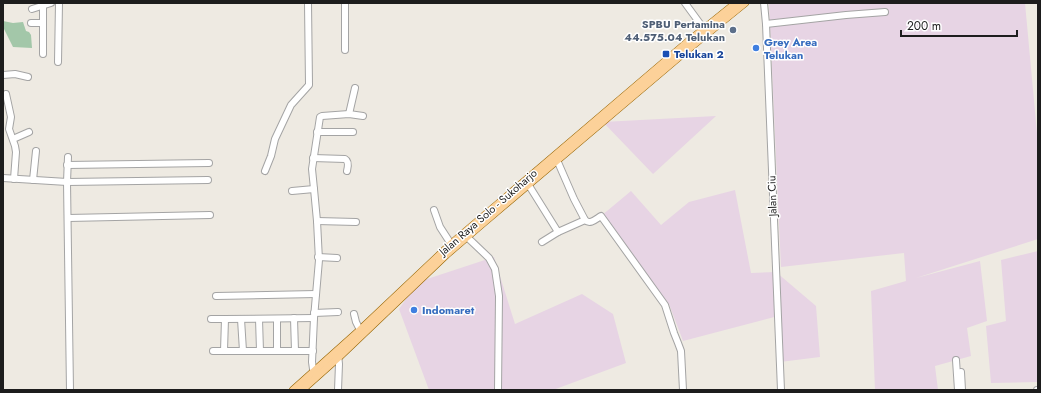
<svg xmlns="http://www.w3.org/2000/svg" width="1041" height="393" font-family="Jost,sans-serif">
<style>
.industrial{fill:#e7d4e4}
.cemetery{fill:#a3c7a9}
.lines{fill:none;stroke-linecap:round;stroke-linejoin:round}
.minor-casing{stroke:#a4a4a4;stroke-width:8}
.major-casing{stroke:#956400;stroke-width:8}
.minor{stroke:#fff;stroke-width:6}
.major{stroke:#fcd199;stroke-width:7}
.service-dot{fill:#5c6f8a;stroke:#fff;stroke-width:1.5}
.shop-dot{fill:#3f7fe0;stroke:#fff;stroke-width:1.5}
.transit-dot{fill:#1a4fb4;stroke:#fff;stroke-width:1.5}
.labels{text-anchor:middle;stroke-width:3;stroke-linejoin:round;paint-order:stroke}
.service-label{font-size:11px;font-weight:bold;fill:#4e5e75;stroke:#fff;text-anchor:end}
.shop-label{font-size:11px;font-weight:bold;fill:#366cbe;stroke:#fff;text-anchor:start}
.transit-label{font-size:11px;font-weight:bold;fill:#164399;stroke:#fff;text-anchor:start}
.street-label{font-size:11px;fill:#1d1d1d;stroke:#fff}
</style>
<rect width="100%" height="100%" fill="#eeeae2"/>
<!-- industrial -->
<g class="industrial">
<path d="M769 3H1025L1038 144V239L916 278 980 261 987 321 967 328 971 356 935 366 938 390H875L871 291 906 281 904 253 781 267Z"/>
<path d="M716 116 653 174 603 122Z"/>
<path d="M735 190 751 273 776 272 816 306 820 357 780 362 778 316 683 341 669 304 601 216 631 191 661 225 689 202Z"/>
<path d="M1038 251V382L991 383 986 326 1006 321 1001 260Z"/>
<path d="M494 257 515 324 582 294 613 314 626 363 553 390H429L399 309 418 282Z"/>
</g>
<!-- cemetery -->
<path class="cemetery" d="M3 21 13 23 23 22 26 31 29 32 31 35 32 48 13 47 4 29Z"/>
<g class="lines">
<!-- minor casing -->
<g class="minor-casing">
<g id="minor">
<path d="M345 3V50"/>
<path d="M685 3 704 29"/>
<path d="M764 3 766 24 781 390"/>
<path d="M32 9 51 3"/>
<path d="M31 23H43"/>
<path d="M766 24 846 15 885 12"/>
<path d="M43 54V5"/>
<path d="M58 62 59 3"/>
<path d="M3 75 15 74 28 77"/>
<path d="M6 94 11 117 9 129 15 146 16 152 14 179"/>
<path d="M349 114 355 88"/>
<path d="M317 132H353"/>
<path d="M13 139 29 132"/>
<path d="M68 157 67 182 70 390"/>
<path d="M313 158 345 159C349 161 348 167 347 171"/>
<path d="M557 160 574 199 585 220C590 225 596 219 601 216L665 305 674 333 678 343 681 351 683 390"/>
<path d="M67 165 209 163"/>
<path d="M265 171 271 156 275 139 291 105 309 85 308 3"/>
<path d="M3 178 67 182 208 180"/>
<path d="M33 180 36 151"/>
<path d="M528 184 558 232"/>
<path d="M292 191 314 189"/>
<path d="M434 210 440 227 451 244"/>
<path d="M68 218 210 215"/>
<path d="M317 221 356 222"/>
<path d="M467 237 489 258 495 269 499 296 498 390"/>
<path d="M542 242 558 232 585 220"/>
<path d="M318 257 337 258"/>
<path d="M216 296 316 294"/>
<path d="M314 313 338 312"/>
<path d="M354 314 356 322 360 330"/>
<path d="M294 318 295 351"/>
<path d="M211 319H225"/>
<path d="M241 319 243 351"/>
<path d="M259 319 260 351"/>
<path d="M277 319V351"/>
<path d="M213 351H313"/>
<path d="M224 351 225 319 314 318"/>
<path d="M338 354 339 364 338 390"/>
<path d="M956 360 958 390"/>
<path d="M961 372 962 390"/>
<path d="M315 374 313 369 312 362 314 318 319 260 317 221 314 189 312 169 320 117 322 116 349 114 363 116"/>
<path d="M1037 390H1038"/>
</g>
</g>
<!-- major casing -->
<g class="major-casing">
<g id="major">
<path d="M293 390 360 330 451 244 690 40 736 3"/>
<path d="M302 390 339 357 446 255 482 224 692 46 745 3"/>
</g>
</g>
<!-- minor -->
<use href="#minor" class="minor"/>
<!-- major -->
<use href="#major" class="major"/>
</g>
<!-- markers -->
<circle class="service-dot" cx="733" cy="30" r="4"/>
<g class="shop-dot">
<circle cx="756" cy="48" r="4"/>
<circle cx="414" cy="310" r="4"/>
</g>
<rect class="transit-dot" x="662" y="50" width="8" height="8" rx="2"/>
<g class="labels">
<!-- service labels -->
<g class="service-label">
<text x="725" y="28">SPBU Pertamina<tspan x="725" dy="13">44.575.04 Telukan</tspan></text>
</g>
<!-- shop labels -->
<g class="shop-label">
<text x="764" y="46">Grey Area<tspan x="764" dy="13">Telukan</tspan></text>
<text x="422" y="314">Indomaret</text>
</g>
<!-- transit labels -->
<g class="transit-label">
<text x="674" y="58">Telukan 2</text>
</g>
<!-- street labels -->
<g class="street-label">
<text transform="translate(772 196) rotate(-92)" y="4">Jalan Ciu</text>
<text transform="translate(488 212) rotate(-41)" y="4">Jalan Raya Solo - Sukoharjo</text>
</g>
</g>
<!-- border -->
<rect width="1041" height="393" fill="none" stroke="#1d1d1d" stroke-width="8"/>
<!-- scale -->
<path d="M901 30v6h116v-6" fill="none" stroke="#1d1d1d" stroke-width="2"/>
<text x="907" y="30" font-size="12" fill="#1d1d1d" stroke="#ffffff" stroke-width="3" paint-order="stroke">200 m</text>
</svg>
